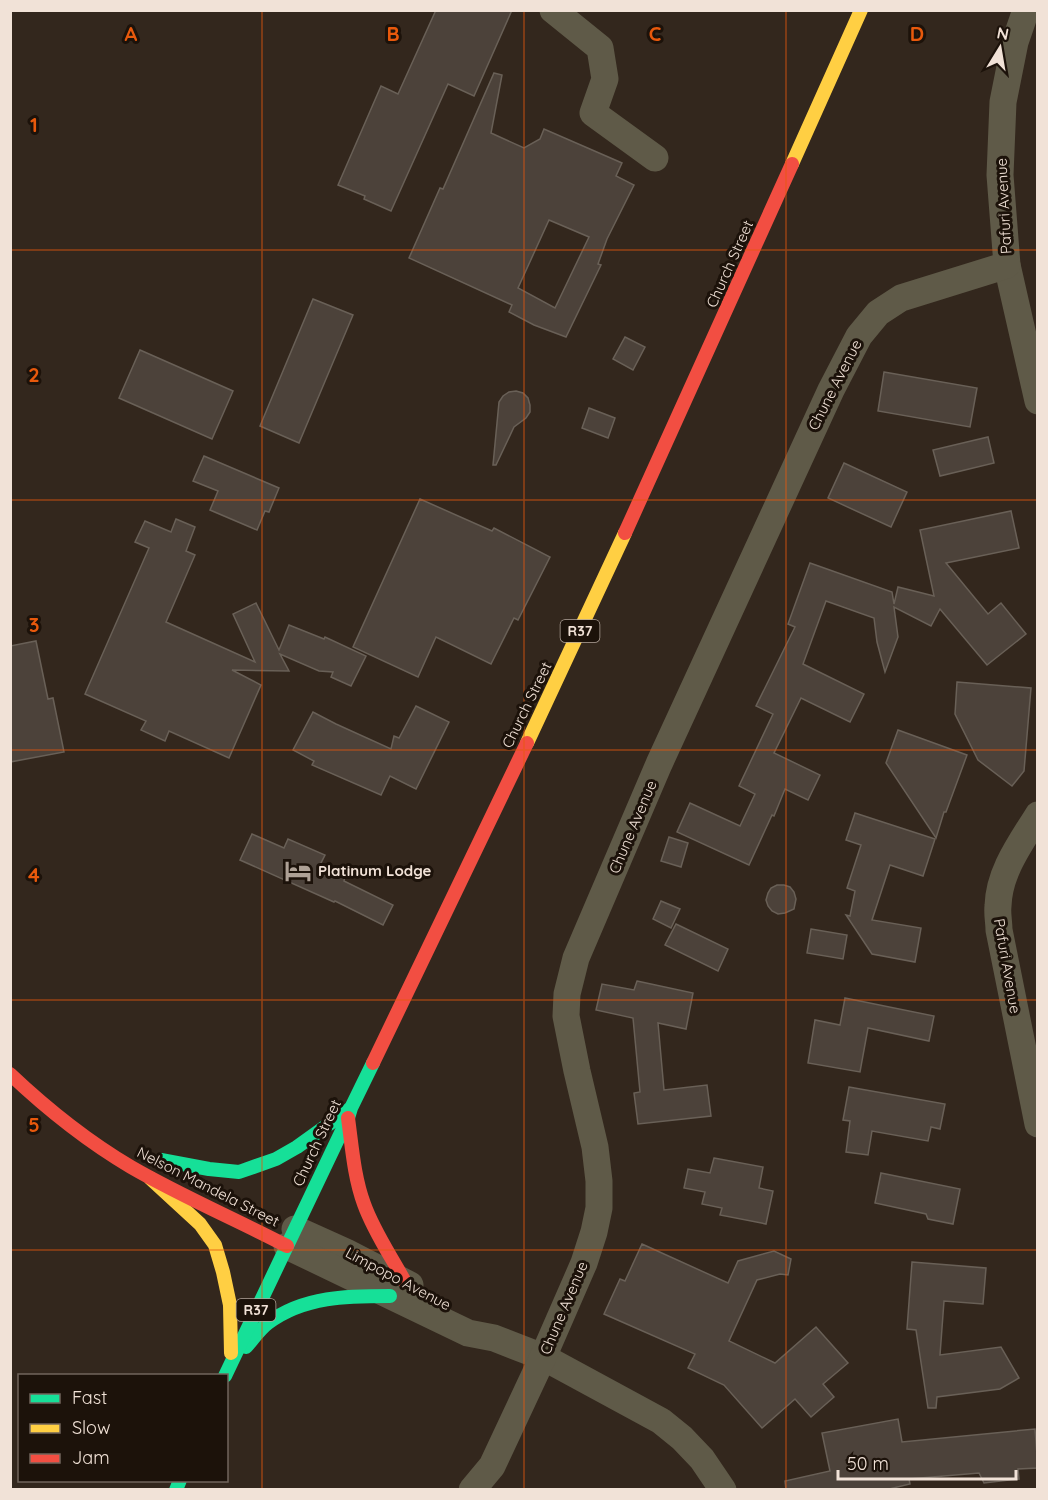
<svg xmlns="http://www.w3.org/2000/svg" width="1048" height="1500" font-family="Quicksand,sans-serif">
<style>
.building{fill:#4c423a;stroke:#696057;stroke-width:1.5;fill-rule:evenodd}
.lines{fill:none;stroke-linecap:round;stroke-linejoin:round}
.street{stroke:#5f5a48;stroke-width:27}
.fast{stroke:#16e098;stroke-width:14}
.slow{stroke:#ffcf43;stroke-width:14}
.jam{stroke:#f24e42;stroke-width:14}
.grid{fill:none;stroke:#e8590c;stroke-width:1.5;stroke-opacity:0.55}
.labels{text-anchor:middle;stroke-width:6;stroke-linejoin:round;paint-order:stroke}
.shield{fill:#1c120a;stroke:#b1a49a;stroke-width:1.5}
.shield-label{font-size:14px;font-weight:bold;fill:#f1e2d7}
.street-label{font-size:15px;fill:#f1e2d7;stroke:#1c120a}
.poi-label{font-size:15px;font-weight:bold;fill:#f1e2d7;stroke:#1c120a;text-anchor:start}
.grid-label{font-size:20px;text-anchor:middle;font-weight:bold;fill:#e8590c;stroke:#1c120a;stroke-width:6;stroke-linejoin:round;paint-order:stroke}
</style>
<rect width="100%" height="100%" fill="#33271d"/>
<!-- building -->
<g class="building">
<path d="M436 10H512L474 96 448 84 391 211 364 199 365 196 338 185 381 86 398 94Z"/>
<path d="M494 73 502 75 491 133 524 148 540 139 544 129 622 163 616 176 634 185 607 239 598 264 601 265 566 337 534 325 509 312 512 305 409 258 440 188 443 189ZM549 220 589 237 555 308 518 288Z"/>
<path d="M313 299 353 315 299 443 260 426Z"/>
<path d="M625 337 645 347 633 370 613 359Z"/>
<path d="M140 350 233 391 212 439 119 398Z"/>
<path d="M884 372 977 388 970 427 878 411Z"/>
<path d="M516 391 523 393 528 398 530 405V412L526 418 514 427 496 465H493L499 402 503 396 509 392Z"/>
<path d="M589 408 615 418 608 438 582 428Z"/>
<path d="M988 437 994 463 940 476 933 450Z"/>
<path d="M204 456 279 488 269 512 265 511 257 530 210 510 218 491 193 481Z"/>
<path d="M844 463 907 492 891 527 828 498Z"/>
<path d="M420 499 492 531 494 528 550 557 518 620 514 618 491 664 436 637 418 677 353 647Z"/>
<path d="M1011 511 1019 548 946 563 988 614 1001 603 1026 634 987 665 940 609 931 626 894 607 898 637 885 672 877 642 874 618 826 601 803 664 864 694 850 722 801 698 774 753 820 775 808 800 785 789 774 816 772 815 749 865 677 832 690 803 740 826 755 794 739 786 773 714 756 706 795 627 788 624 810 563 892 592 894 604 898 587 934 596 920 530Z"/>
<path d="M176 519 195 527 186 551 195 555 166 622 255 662 233 614 256 603 279 650 289 625 324 639 325 637 366 656 351 686 331 677 333 672 319 671 280 654 289 671 232 670 261 685 229 758 169 731 165 741 141 730 146 721 85 694 149 548 135 542 145 521 171 532Z"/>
<path d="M36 641 48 699 53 698 64 752 10 762V646Z"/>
<path d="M957 682 1031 688 1024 771 1012 786 978 760 955 714Z"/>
<path d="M416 706 449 722 416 789 390 776 381 795 312 765 314 761 293 750 313 712 336 724 391 749 394 736 399 738Z"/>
<path d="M898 730 967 755 946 812H944L936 838 886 763Z"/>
<path d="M855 813 935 839 923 876 890 865 872 920 921 928 915 962 872 954 846 915 850 916 855 891 847 888 861 845 846 840Z"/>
<path d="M252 834 284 848 288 839 325 855 320 865 345 876 344 881 393 905 383 925 335 901 334 902 240 860Z"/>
<path d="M669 837 688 843 681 867 661 861Z"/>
<path d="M777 885H784L790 887 794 892 796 899 794 909 785 913 778 914 772 911 768 906 766 900 768 893 771 888Z"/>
<path d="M661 901 680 909 671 928 653 919Z"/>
<path d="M676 924 728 949 718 971 665 945Z"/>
<path d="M811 929 847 935 843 959 807 953Z"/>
<path d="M637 981 693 993 686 1029 658 1023 664 1090 707 1085 711 1116 638 1124 634 1093 640 1092 633 1018 596 1010 602 984 634 990Z"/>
<path d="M845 998 934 1016 929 1041 868 1028 860 1072 808 1063 815 1020 840 1025Z"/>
<path d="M849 1087 945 1104 940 1129 931 1127 928 1141 872 1131 868 1155 846 1152 850 1121 843 1120Z"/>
<path d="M714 1158 763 1167 759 1188 773 1191 766 1224 720 1215 722 1208 702 1204 705 1192 684 1188 688 1169 710 1173Z"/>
<path d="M881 1173 960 1189 953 1224 928 1219 926 1214 875 1203Z"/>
<path d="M642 1244 728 1283 738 1261 774 1251 791 1259 788 1275 780 1274 757 1280 729 1341 775 1363 816 1327 848 1363 823 1384 834 1397 811 1417 795 1399 762 1428 724 1385 688 1368 695 1354 604 1314 620 1279 625 1281Z"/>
<path d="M912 1262 986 1268 983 1304 944 1301 940 1355 1001 1347 1019 1378 1000 1389 937 1397 936 1408H928L916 1330 907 1329Z"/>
<path d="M898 1419 902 1442 1035 1429 1038 1468 1018 1469 1019 1479 984 1483 979 1473 909 1479 910 1484 885 1490H786L785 1481 830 1471 822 1433Z"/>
</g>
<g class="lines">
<!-- street -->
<g class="street">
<path d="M553 10 600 48 605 79 593 113 655 158"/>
<path d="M1026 10 1015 42 1003 102 1000 175 1007 265 1038 401"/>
<path d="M1038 815C1020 844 999 872 998 906 997 914 999 922 999 930L1038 1124"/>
<path d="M295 1229 346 1252 410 1285"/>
<path d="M287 1246 468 1333 494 1338 543 1357 661 1421 682 1438 702 1459 723 1490"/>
<path d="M472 1490 492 1466 543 1357 584 1263 594 1232 599 1208V1181L595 1147 577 1071 566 1016 567 994 576 958 659 764 831 390 859 336 878 313 901 298 1007 265"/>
</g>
<!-- fast -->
<g class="fast">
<path d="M161 1160 209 1169 239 1172 276 1159 297 1147 350 1109"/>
<path d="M246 1347C253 1339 260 1329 268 1323 304 1296 348 1296 390 1296"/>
<path d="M225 1376 348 1118 351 1108 373 1063"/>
<path d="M176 1490 180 1480"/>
</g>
<!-- slow -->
<g class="slow">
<path d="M792 164 861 10"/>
<path d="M527 743 625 533"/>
<path d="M150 1178 200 1224 215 1245 223 1272 230 1305 231 1353"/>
</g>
<!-- jam -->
<g class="jam">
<path d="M625 533 792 164"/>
<path d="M373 1063 527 743"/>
<path d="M10 1074C47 1109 87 1141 131 1167 181 1196 235 1219 287 1246"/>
<path d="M348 1118C352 1147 354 1177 364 1204 374 1232 391 1256 405 1282"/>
</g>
</g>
<!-- grid -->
<path class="grid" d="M262 10V1490M524 10V1490M786 10V1490M10 250H1038M10 500H1038M10 750H1038M10 1000H1038M10 1250H1038"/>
<!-- icons -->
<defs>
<g id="hotel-bare" transform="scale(2.07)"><path d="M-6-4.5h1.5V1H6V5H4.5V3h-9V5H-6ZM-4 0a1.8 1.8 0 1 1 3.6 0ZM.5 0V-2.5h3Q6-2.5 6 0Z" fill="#aea196" stroke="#1c120a" stroke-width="2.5" paint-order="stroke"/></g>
</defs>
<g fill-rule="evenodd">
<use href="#hotel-bare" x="298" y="871"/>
</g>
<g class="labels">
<!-- shield labels -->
<g class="shield">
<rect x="560.5" y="620" width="39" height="22" rx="4.5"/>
<rect x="236.5" y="1299" width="39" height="22" rx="4.5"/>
</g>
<g class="shield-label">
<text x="580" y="636">R37</text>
<text x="256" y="1315">R37</text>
</g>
<!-- street labels -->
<g class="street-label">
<text transform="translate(1004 206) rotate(-93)" y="5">Pafuri Avenue</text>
<text transform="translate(730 264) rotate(-66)" y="5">Church Street</text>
<text transform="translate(835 385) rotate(-63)" y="5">Chune Avenue</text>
<text transform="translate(527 705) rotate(-64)" y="5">Church Street</text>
<text transform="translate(633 827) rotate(-67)" y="5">Chune Avenue</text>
<text transform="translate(1007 966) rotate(80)" y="5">Pafuri Avenue</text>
<text transform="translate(317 1143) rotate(-65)" y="5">Church Street</text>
<text transform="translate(208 1187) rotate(27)" y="5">Nelson Mandela Street</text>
<text transform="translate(398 1279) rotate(28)" y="5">Limpopo Avenue</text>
<text transform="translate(564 1308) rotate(-67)" y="5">Chune Avenue</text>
</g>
<!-- poi labels -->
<g class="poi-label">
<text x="318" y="876">Platinum Lodge</text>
</g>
</g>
<g class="grid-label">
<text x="131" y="41">A</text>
<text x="393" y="41">B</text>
<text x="655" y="41">C</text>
<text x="917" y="41">D</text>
<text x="34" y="132">1</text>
<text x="34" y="382">2</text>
<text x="34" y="632">3</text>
<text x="34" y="882">4</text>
<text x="34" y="1132">5</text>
</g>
<!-- border -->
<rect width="1048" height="1500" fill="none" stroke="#f1e2d7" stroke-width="24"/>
<!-- legend -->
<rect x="18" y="1374" width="210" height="108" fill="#1c120a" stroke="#71655c" stroke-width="1.5"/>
<rect x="30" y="1394" width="30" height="9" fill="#16e098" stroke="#71655c" stroke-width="1.5"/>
<text x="72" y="1404" font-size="18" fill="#f1e2d7">Fast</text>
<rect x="30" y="1424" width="30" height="9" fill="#ffcf43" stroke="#71655c" stroke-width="1.5"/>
<text x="72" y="1434" font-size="18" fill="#f1e2d7">Slow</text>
<rect x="30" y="1454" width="30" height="9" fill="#f24e42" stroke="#71655c" stroke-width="1.5"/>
<text x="72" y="1464" font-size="18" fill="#f1e2d7">Jam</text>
<!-- north arrow -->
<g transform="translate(1000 48) rotate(11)" stroke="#1c120a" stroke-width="4.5" paint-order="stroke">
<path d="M0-4.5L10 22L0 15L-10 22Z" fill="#f1e2d7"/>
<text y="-9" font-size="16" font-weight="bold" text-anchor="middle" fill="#f1e2d7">N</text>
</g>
<!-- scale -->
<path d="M838 1470v9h178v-9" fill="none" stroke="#f1e2d7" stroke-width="3"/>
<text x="847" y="1470" font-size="18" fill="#f1e2d7" stroke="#1c120a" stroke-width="4.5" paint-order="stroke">50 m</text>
</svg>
